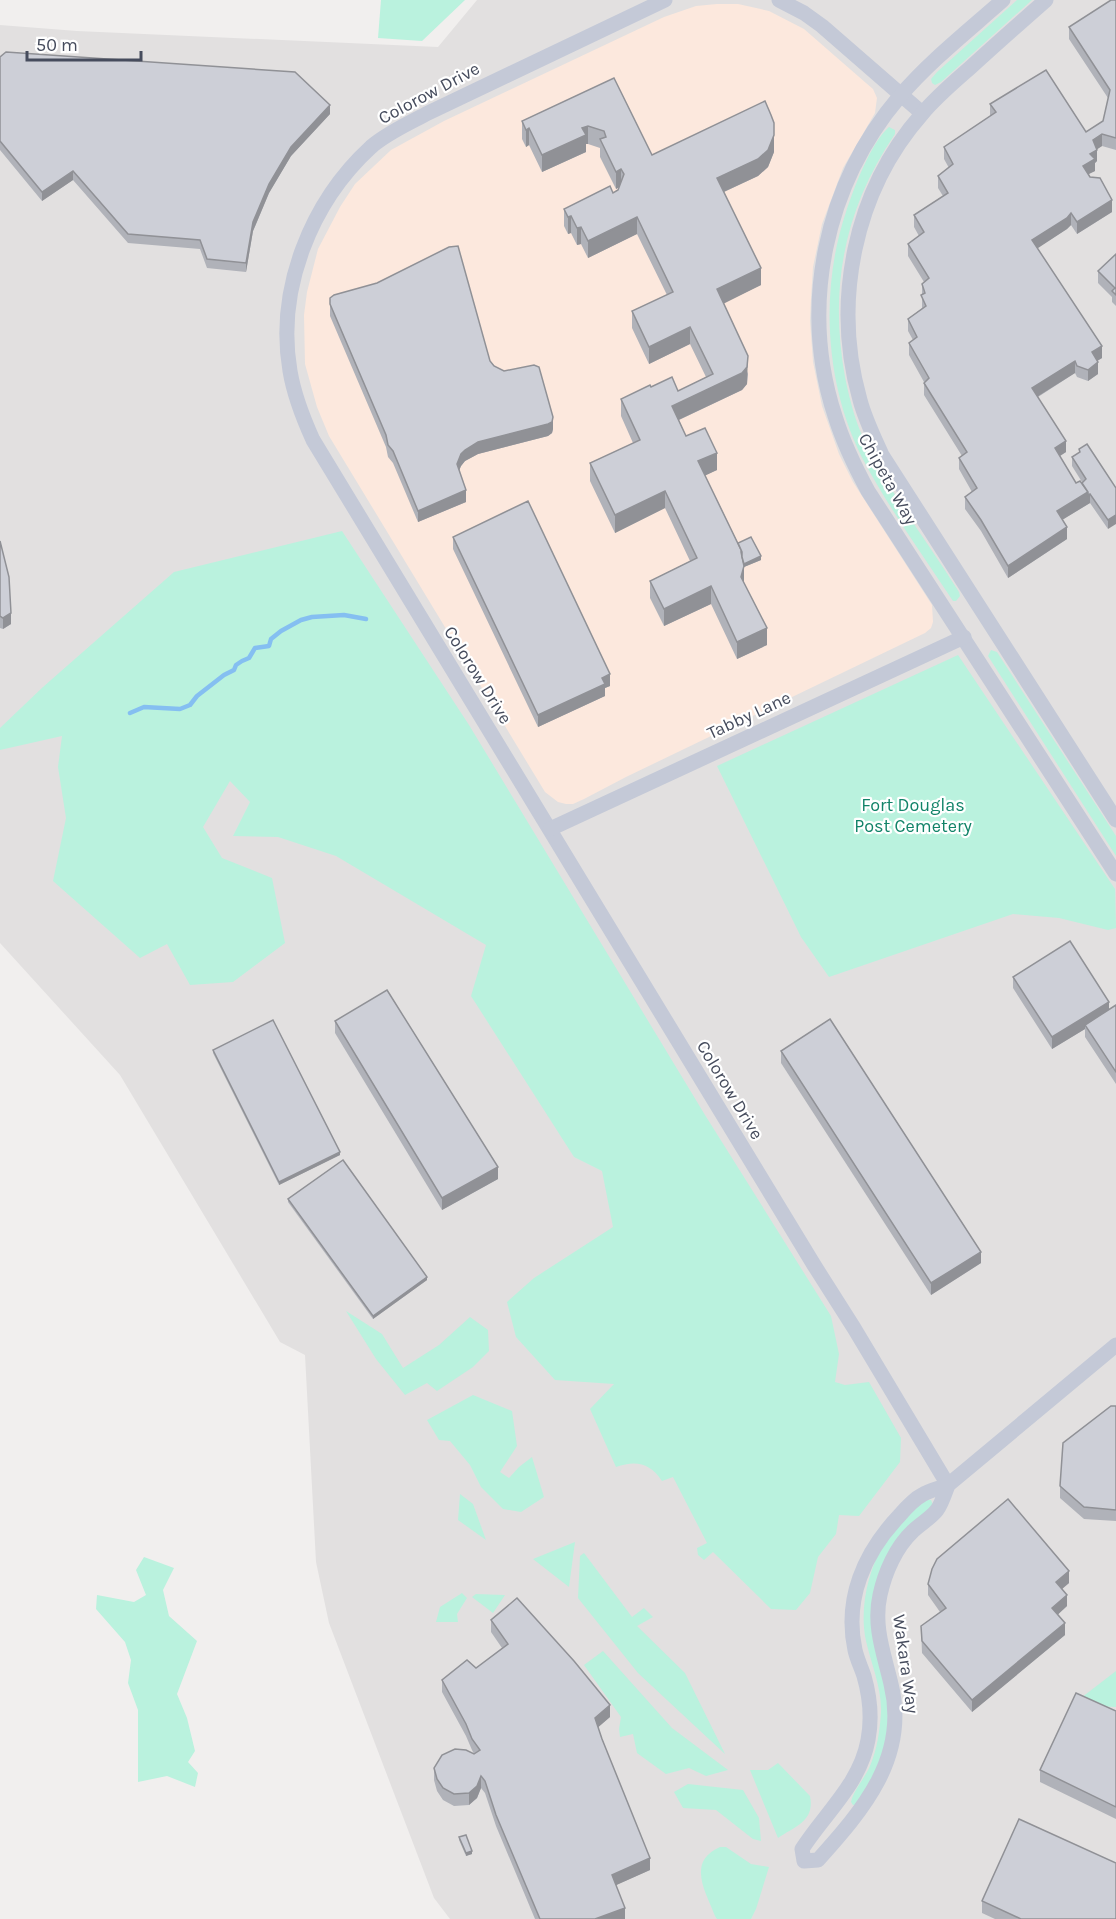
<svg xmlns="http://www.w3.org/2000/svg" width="1116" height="1919" font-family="Karla,sans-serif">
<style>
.education{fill:#e2e0e0}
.medical{fill:#fce8dd}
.green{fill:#baf2de}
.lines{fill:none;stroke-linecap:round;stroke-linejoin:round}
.stream{stroke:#85bff1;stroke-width:4.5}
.minor{stroke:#c4c9d7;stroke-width:15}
.wall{fill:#b0b2b9}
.shaded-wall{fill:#909196}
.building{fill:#cdcfd7;stroke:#909196;stroke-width:1.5}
.labels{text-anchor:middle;stroke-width:4.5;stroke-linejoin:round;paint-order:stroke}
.street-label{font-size:18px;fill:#464c5d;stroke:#fff}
.park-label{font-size:18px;fill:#118368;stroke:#fff}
</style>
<rect width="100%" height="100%" fill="#f1efee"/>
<!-- education -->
<path class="education" d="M477 0H1116V1919H450L434 1898 329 1623 316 1562 305 1355 280 1342 120 1075 0 943V25L77 31 438 47Z"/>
<!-- medical -->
<path class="medical" d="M717 4H738L769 11 804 29 866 83 873 89 877 98 875 113 843 168 822 224 813 267 811 298 810 321 813 362 822 406 839 454 853 482 932 605 933 622 931 628 925 633 626 777 584 799 573 804H566L558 802 545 792 329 436 317 407 305 364 304 315 307 292 318 249 340 207 355 184 391 150 444 121 664 17 696 6Z"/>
<!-- green -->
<g class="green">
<path d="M381 0H465L422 41 378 38Z"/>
<path d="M1017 0H1032L941 82 935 85 932 83 931 79 937 72Z"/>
<path d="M889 127 895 130V134C844 209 829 288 845 377 850 402 857 428 869 450 895 500 929 544 959 592L960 596 956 601H953L947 592C919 550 890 509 866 465 825 390 819 292 846 212 854 188 870 144 889 127Z"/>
<path d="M342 531 469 725 705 1115 831 1316 839 1354 835 1382 845 1385 869 1382 901 1438 900 1462 859 1516 839 1515 836 1534 818 1557 810 1593 796 1610 771 1609 713 1552 704 1560 698 1555 697 1548 707 1543 673 1477 662 1481C650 1463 636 1460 616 1467L590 1409 614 1384 555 1380 516 1337 507 1302 534 1278 613 1227 602 1171 574 1157 471 996 486 945 336 856 278 837 233 836 250 802 230 781 203 827 222 858 272 878 285 943 233 982 190 985 167 944 140 958 53 881 66 818 58 767 62 736 0 750V728L43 687 174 572Z"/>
<path d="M991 650 997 652 1116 836V856L988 656Z"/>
<path d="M958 655 1115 889 1116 928 1108 930 1059 918 1013 914 829 977 801 937 717 766Z"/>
<path d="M346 1311 382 1334 403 1368 439 1345 470 1317 488 1330 489 1351 473 1367 437 1391 427 1383 405 1395 376 1359Z"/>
<path d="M473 1395 512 1411 517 1446 500 1472 509 1478 519 1467 532 1457 544 1497 521 1512 503 1509 481 1487 470 1465 450 1441 439 1440 427 1420Z"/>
<path d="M460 1494 473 1504 486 1540 458 1520Z"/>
<path d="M925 1500H931L933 1505 877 1591 887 1682 889 1731 877 1774 855 1805H853L851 1802C854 1789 865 1778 870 1766 877 1750 880 1730 881 1712 882 1689 871 1663 866 1641 859 1609 868 1571 884 1543 894 1526 911 1513 925 1500Z"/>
<path d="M575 1542 569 1587 533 1559Z"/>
<path d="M584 1553 632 1617 644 1608 653 1617 637 1626 685 1673 725 1754 638 1673 578 1598 580 1556Z"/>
<path d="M144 1557 174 1568 163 1590 169 1616 197 1641 177 1694 187 1718 195 1751 188 1762 198 1773 195 1787 167 1776 138 1782V1710L128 1683 131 1660 125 1642 96 1609 97 1595 134 1602 146 1595 136 1570Z"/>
<path d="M462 1593 467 1598 457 1614 458 1622H436L440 1607Z"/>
<path d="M476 1594 504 1595H505L493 1613 472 1597Z"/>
<path d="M603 1651 672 1728 728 1770 706 1776 689 1768 666 1774 637 1753 633 1734 620 1737 619 1729 621 1717 584 1665Z"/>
<path d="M1116 1671V1707L1091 1706 1077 1701Z"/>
<path d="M778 1763 810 1796C815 1821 796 1826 778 1838L750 1770H768Z"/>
<path d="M688 1784 743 1790 759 1818 761 1841 753 1839 716 1810 683 1808 674 1792Z"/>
<path d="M720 1847H726L751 1864 769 1867 756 1909 751 1919H717L715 1916C706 1892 686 1862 720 1847Z"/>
</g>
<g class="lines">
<!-- stream -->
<path class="stream" d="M130 713 144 707 180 709 190 705 197 696 224 675 234 670 236 665 242 661 249 658 255 648 269 646 271 639 281 631 301 620 312 617 344 615 366 619"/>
<!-- minor -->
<g class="minor">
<path d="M665 0 426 114C408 124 387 133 371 147 311 202 276 289 290 371 294 395 303 418 313 440L814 1265 854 1328 948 1485"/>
<path d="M779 0 804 13 822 26 922 113"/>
<path d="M1003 0C968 31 930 61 900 96 825 184 799 306 835 416 843 442 855 467 868 491L1116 874"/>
<path d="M1046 0C1021 22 996 44 971 67 954 82 936 97 922 114 854 191 832 302 860 400 865 419 874 437 882 455L1116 820"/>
<path d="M550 829 964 637"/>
<path d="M948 1485C945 1493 942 1503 937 1510 931 1518 920 1524 913 1531 896 1547 885 1572 880 1595 873 1626 884 1654 891 1684 909 1757 863 1810 818 1860L804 1861 802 1849C825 1813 860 1784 868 1740 872 1719 870 1697 864 1676 861 1667 857 1659 855 1650 844 1599 864 1553 899 1516 905 1509 914 1499 922 1495 930 1490 940 1488 948 1485L1116 1345"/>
</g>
</g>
<!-- wall -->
<g class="wall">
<path d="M1116 0V150L1102 146 1097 149V161L1095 163V171L1088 174 1112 212 1077 234 1071 225 1067 229 1037 248 1102 358 1097 361 1098 374 1088 381 1077 377 1075 373 1038 397 1066 452 1060 456 1076 483 1082 482 1072 466V457L1079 453V449L1116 488 1108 529 1090 503 1062 520 1067 539 1008 578 981 531 965 509V497L972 492 959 469V458L962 456 924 395V382L909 355V343L913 340 908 331V319L922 308V284L924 282 908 256V244L919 236 914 227V215L943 196 938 188V176L949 168 944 159V147L990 116V104L1086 132 1103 121 1108 98 1069 39V27Z"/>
<path d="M0 57 330 114 291 156 269 193 253 231 246 272 207 268 200 249 128 243 73 180 42 201 0 150Z"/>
<path d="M614 78 652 155 774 152 768 167 758 176 724 192 761 285 723 303 748 374 747 384 742 390 679 420 686 436 717 470 705 475 738 543 761 560 744 567V583L767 645 737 659 711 604 664 626 650 598V581L690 561 665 508 615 533 590 481V463L633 443 621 416V399L651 387 678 391 706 377 690 344 649 364 632 328V311L667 295 637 234 588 258 581 244 577 245 571 233 568 234 564 226V209L613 193 618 190 619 187 616 189 600 157V148L588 144H586V152L542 172 529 145 526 147 522 139V121Z"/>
<path d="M1116 254V306L1112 302V297L1098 283V271Z"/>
<path d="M330 304 490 361 553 429 552 433 548 436 478 454 465 461 461 466 459 470 466 502 418 522 393 463 388 457 386 447 330 316Z"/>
<path d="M453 537 610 686 605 688V696L538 727 453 549Z"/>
<path d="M0 541 11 624 3 629 0 628Z"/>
<path d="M1013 977 1109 1009 1116 1005V1084L1085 1037V1029L1052 1049 1013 988Z"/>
<path d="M335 1021 498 1179 442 1210 335 1033Z"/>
<path d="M213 1050 340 1155 279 1185 213 1053Z"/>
<path d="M781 1051 981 1263 931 1295 781 1063Z"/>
<path d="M288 1199 427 1280 373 1319 288 1202Z"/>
<path d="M1116 1406V1521L1084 1519 1060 1498V1486Z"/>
<path d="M1069 1583 1062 1589 1067 1606 1057 1615 1065 1635 972 1712 922 1653 921 1626 940 1612 928 1595V1584Z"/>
<path d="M491 1620 610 1717 598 1727 650 1870 616 1885 625 1919H535L496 1826 485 1793 481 1788 477 1798 469 1805 454 1806 443 1800 437 1791 434 1780V1768L474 1754 472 1750 466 1736 442 1692V1680L476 1668 502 1648 491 1632Z"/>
<path d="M1116 1711V1819L1040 1782V1770Z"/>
<path d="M459 1837 472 1854 466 1856 459 1840Z"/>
<path d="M982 1901 1116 1919H995L982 1913Z"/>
</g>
<!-- shaded-wall -->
<g class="shaded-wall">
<path d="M330 105V114L291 156 269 193 253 231 246 272V263L253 222 269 184 291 147Z"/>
<path d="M588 126V144H586V152L542 172V155L582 128Z"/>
<path d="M529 128V145L526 147V130Z"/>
<path d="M1102 134V146L1093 152V140Z"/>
<path d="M774 135V152L768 167 758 176 717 195V178Z"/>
<path d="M1097 150V161L1095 163V171L1083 177V166L1090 154Z"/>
<path d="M621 169V186L616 189V172Z"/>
<path d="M73 171V180L42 201V192Z"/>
<path d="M1112 200V212L1077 234V222Z"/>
<path d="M1071 213V225L1067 229 1032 252V240Z"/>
<path d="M571 216V233L568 234V217Z"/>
<path d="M637 217V234L588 258V241Z"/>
<path d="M581 227V244L577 245V228Z"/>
<path d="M761 268V285L717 307V289Z"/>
<path d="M690 327V344L649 364V347Z"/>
<path d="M1102 346V358L1092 364V352Z"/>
<path d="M748 356 747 384 742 390 672 423V406Z"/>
<path d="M1075 361V373L1032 400V388Z"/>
<path d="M1098 362V374L1088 381V370Z"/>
<path d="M553 417V429L552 433 548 436 478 454 465 461 461 466 457 476V464L461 454 465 450 478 442Z"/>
<path d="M1066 441V452L1055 459V448Z"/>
<path d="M717 453V470L698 479V461Z"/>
<path d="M466 490V502L418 522V511Z"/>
<path d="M665 491V508L615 533V515Z"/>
<path d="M1088 492 1090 494V503L1057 523V511Z"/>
<path d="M1116 515V524L1108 529V520Z"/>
<path d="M1067 527V539L1008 578V566Z"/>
<path d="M741 552 761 556V560L744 567V583L741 577Z"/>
<path d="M711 586V604L664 626V609Z"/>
<path d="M11 613V624L3 629V618Z"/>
<path d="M767 628V645L737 659V642Z"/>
<path d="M610 674V686L605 688V696L538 727V715L602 678Z"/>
<path d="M1109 1002V1013L1085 1025V1029L1052 1049V1037Z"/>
<path d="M340 1152V1155L279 1185V1182Z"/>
<path d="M498 1167V1179L442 1210V1198Z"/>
<path d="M981 1252V1263L931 1295V1283Z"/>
<path d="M427 1277V1280L373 1319V1316Z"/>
<path d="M1069 1571V1583L1056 1594V1582Z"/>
<path d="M1067 1595V1606L1052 1620V1608Z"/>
<path d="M1065 1623V1635L972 1712V1700Z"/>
<path d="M610 1705V1717L595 1730V1718Z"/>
<path d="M481 1776V1788L477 1798 469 1805V1793Z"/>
<path d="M472 1851V1854L466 1856V1853Z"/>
<path d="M650 1858V1870L612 1887V1875Z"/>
<path d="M625 1908V1919H595Z"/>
</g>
<!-- building -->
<g class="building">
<path d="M1111 0H1116V138L1102 134 1093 140 1097 150 1090 154 1095 159 1083 166 1090 177 1100 178 1112 200 1077 222 1071 213 1067 218 1032 240 1102 346 1092 352 1098 362 1088 370 1077 366 1075 361 1032 388 1066 441 1055 448 1076 483 1080 481 1088 492 1057 511 1067 527 1008 566 981 520 965 497 977 488 959 458 967 452 924 383 929 378 909 343 917 337 908 319 926 306 921 295 925 293 922 284 929 278 908 244 924 232 914 215 948 193 938 176 953 164 944 147 996 112 990 104 1046 70 1086 132 1103 121 1110 90 1069 27Z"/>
<path d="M6 52 295 72 330 105 291 147 269 184 253 222 246 263 207 259 200 240 128 234 73 171 42 192 0 141V57Z"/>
<path d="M614 78 652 155 765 101 771 115 774 123V135L768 150 758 159 717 178 761 268 717 289 748 356 747 367 742 373 672 406 686 436 705 428 717 453 698 461 742 552H741L744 566 741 577 767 628 737 642 711 586 664 609 650 581 697 558 665 491 615 515 590 463 640 440 621 399 650 385 651 387 672 377 678 391 713 374 690 327 649 347 632 311 673 292 637 217 588 241 581 227 577 228 571 216 568 217 564 209 610 186 613 193 618 190 624 174 621 169 616 172 600 139 606 137 604 131 588 126 582 128 586 135 542 155 529 128 526 130 522 121Z"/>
<path d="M458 246 490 361 494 366 504 371 534 365 539 367 553 417 552 422 548 424 478 442 465 450 461 454 457 464 466 490 418 511 393 451 388 445 386 435 330 304V298L334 295 377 283 449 247Z"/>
<path d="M1116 254V295L1112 291 1115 288 1098 271Z"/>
<path d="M1087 444 1116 488V515L1108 520 1090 494 1088 495V492L1082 483 1086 479 1072 457 1080 452 1079 449Z"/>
<path d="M528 501 610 674 602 678 605 684 538 715 453 537Z"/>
<path d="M751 537 761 556 744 564 742 557V552L738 543Z"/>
<path d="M0 541 9 577 11 613 3 618 0 616Z"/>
<path d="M1070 941 1109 1002 1052 1037 1013 977Z"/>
<path d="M387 990 498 1167 442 1198 335 1021Z"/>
<path d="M1116 1005V1072L1085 1025Z"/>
<path d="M830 1019 981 1252 931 1283 781 1051Z"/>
<path d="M273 1020 340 1152 279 1182 213 1050Z"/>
<path d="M343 1160 427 1277 373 1316 288 1199Z"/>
<path d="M1111 1406H1116V1510L1084 1507 1060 1486 1063 1443Z"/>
<path d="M1008 1499 1069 1571 1056 1582 1067 1595 1052 1608 1065 1623 972 1700 922 1641 921 1626 946 1608 928 1584 932 1569 937 1559Z"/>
<path d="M517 1598 574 1661 610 1705 595 1718 602 1739 650 1858 612 1875 625 1908 595 1919H540L496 1815 485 1781 481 1776 477 1786 469 1793 454 1794 443 1788 437 1779 434 1768 442 1755 455 1749 466 1750 474 1754 480 1750 472 1739 466 1724 442 1680 467 1660 476 1668 508 1644 491 1620Z"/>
<path d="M1076 1693 1116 1711V1807L1040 1770Z"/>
<path d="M1019 1819 1116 1863V1919H1021L982 1901Z"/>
<path d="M466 1835 472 1851 466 1853 459 1837Z"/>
</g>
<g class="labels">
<!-- street labels -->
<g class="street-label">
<text transform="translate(429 93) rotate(-28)" y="6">Colorow Drive</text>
<text transform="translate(888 479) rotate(61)" y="6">Chipeta Way</text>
<text transform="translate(478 675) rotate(58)" y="6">Colorow Drive</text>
<text transform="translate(749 715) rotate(-25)" y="6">Tabby Lane</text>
<text transform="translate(730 1090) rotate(59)" y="6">Colorow Drive</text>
<text transform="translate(906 1664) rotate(82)" y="6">Wakara Way</text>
</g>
<!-- park labels -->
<g class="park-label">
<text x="913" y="811">Fort Douglas<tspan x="913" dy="21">Post Cemetery</tspan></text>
</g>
</g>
<!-- scale -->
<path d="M27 51v9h114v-9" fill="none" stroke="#464c5d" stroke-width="3"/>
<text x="36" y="51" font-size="18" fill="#464c5d" stroke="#ffffff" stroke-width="4.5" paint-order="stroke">50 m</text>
</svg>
